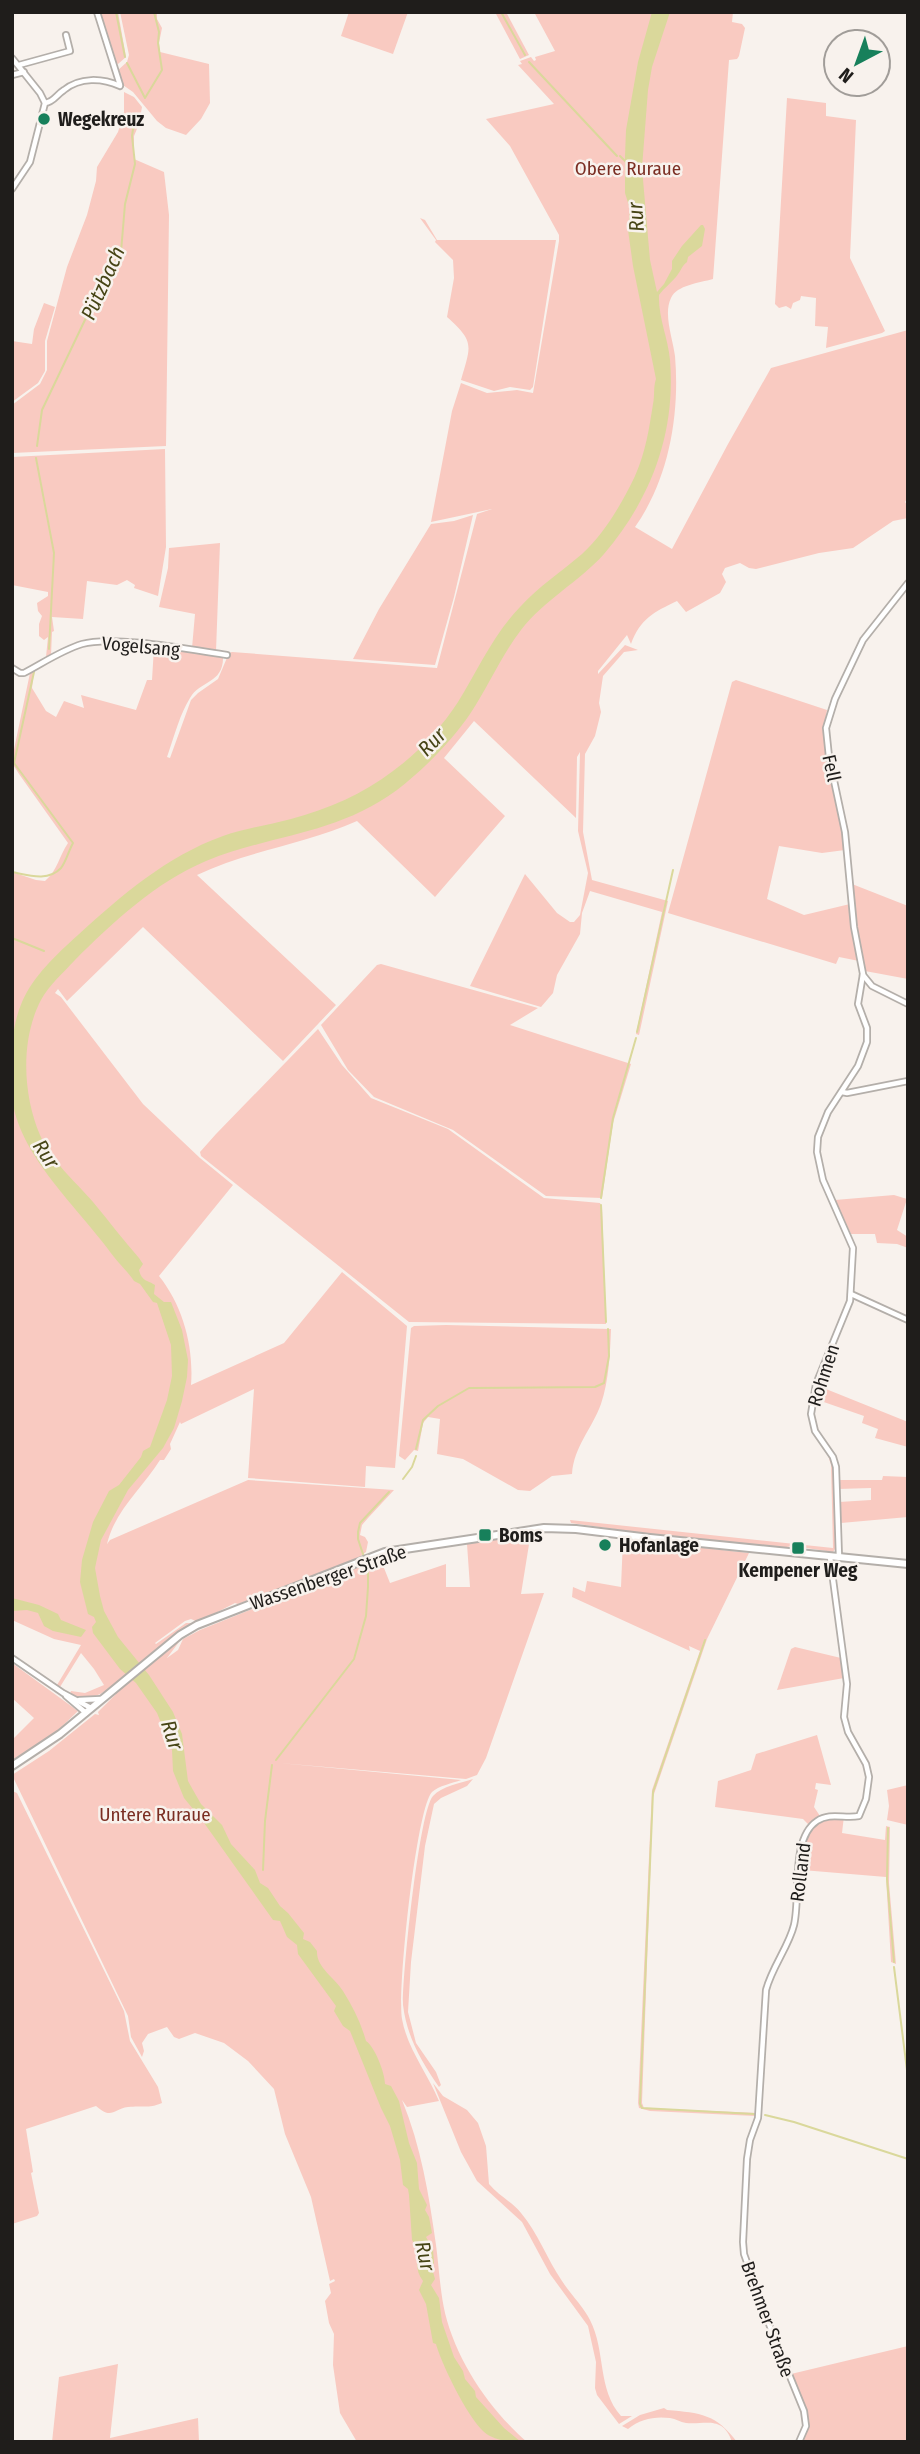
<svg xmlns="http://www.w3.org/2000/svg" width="920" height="2454" font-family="'Fira Sans Condensed',sans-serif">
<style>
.green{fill:#f9cac1}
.water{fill:#dad89b}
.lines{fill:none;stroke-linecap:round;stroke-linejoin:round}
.stream{stroke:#dad89b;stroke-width:2}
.minor-casing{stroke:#b4afaa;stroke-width:8}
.primary-casing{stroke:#b4afaa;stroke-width:10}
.minor{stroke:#fff;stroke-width:4.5}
.primary{stroke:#fff;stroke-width:6}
.poi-dot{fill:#17805b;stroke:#f8f2ed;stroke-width:2.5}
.labels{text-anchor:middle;stroke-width:5;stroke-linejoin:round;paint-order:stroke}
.poi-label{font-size:19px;font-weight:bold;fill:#1f1d1b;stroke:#f8f2ed;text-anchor:start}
.park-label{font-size:19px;fill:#7b2e23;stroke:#f8f2ed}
.street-label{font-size:19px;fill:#1f1d1b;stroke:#f8f2ed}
.water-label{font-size:21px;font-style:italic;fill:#464415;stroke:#f8f2ed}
</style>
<rect width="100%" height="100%" fill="#f8f2ed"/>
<!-- green -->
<g class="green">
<path d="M99 12H118L126 57 118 64 115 62Z"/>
<path d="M120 12H157V19L162 28 159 43 160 52 209 64 210 103 201 119 186 135 166 128 157 121 133 92 120 83 117 71 127 62 129 55Z"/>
<path d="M349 12H408L393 54 341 36Z"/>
<path d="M495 12H506L529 55 520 59Z"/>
<path d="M534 12H733L732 22 742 24 745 28 739 56 737 59 729 60 713 279C699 283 677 285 671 298 663 314 673 339 675 356 680 414 669 479 635 527L672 549 728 444 771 368 908 330V497L905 502 908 506V518L893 521 853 548 819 553 756 569 749 568 740 563 725 568 722 574 726 582 720 593 686 612 677 601C654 612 640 619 631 644L627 635 598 671V674L625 645 638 650 624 652 603 676 599 703 601 712 595 736 585 754 583 832 592 880 668 901 639 1035 636 1034 662 912 590 891 582 913 580 934 557 975 553 993 541 1007 470 986 525 874 557 913 570 922H574L580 915 588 873 578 831 580 752 577 757 576 818 474 721 444 758 505 816 435 897 357 821C305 844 248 851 197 875L336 1005 283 1061 143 927 67 1001 58 989 55 993 61 997 143 1104 200 1158 233 1185 159 1276C183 1306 194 1347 191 1385L284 1343 342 1272 407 1326 395 1468 366 1466 365 1487 248 1478 254 1389 181 1424 180 1422 170 1444 171 1449 164 1460H160C142 1489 115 1510 107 1544L110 1540 248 1480 394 1490 368 1518 362 1525 360 1535 365 1537 368 1542 366 1552 357 1559 238 1604 235 1603 198 1622 191 1619 185 1621 155 1643 156 1644 186 1623H194L160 1649 164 1654 179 1642 167 1658 178 1650 183 1639 200 1630 376 1559 380 1558 390 1583 446 1564V1587H470L467 1544 531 1532 521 1594 544 1593 486 1758 477 1775 466 1779 279 1763 461 1780C453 1783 438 1786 432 1792 416 1809 397 1992 402 2019 407 2048 428 2074 439 2101L407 2107 402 2100C421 2146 429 2195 436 2245 439 2267 440 2291 445 2313 457 2362 490 2410 527 2442H357L340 2413 333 2365 334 2334 329 2323 325 2301 331 2293 329 2284 335 2281 334 2279 330 2281 311 2197 285 2134 274 2089 248 2061 224 2043 195 2033 179 2039 174 2037 167 2027 148 2034 142 2043 144 2051 142 2057 131 2037 128 2016 12 1775 49 1751 95 1714 99 1715 98 1712 116 1694 110 1688C96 1698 86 1700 70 1694L71 1691 85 1693 104 1685 94 1669 81 1653 60 1687 57 1685 81 1645 54 1639 12 1620V872L36 880 45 881C58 870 59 856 68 843L19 774 12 763V759L30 673 34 670 32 688 46 711 56 717 64 701 84 708 81 695 136 710 147 680H152L154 647 223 656C224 684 200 680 190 698 180 714 175 734 169 751L167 757 170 758 191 700 198 693 218 679 229 653 232 652 437 668 477 514 492 509 431 522 452 411 461 383 487 393 517 390 533 393 559 241V235L510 146 486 119 554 104 518 65 522 64 520 61 531 57 534 61 536 60 535 57 555 51Z"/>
<path d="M124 92 134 97 142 107 139 124 134 136V159L164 172 169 215 166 446 12 453V405L40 384 47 370V341L67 267 87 215 96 181 97 167 118 132 124 112Z"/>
<path d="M787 98 826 103V116L856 120 850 258 885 331 882 333 826 348 828 327 815 326 816 298 801 296 800 300 793 303 791 309 786 306 779 308 775 304Z"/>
<path d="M420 218 425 220 437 240H556L533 387 530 390 510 387 494 391 461 380C471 345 475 342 447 317L454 278 453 260 435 242 436 240Z"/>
<path d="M44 303 55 307 45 341V371L38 383 12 402V341L32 344 34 329Z"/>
<path d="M165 449 166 547 158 596 134 588 135 585 127 580 117 585 87 581 83 619 52 617 54 631 52 632 51 655 46 657 48 637 44 640 39 636V624L42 616 38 611 37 603 48 596V592L12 585V457Z"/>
<path d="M473 515 454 597 435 665 353 659 379 609 431 524 454 521Z"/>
<path d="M220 543 216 651 192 648 195 614 159 607 168 568 169 548Z"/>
<path d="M736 680 827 710 824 728 825 743 837 798 845 850 822 853 779 846 767 899 804 915 850 904 859 961 839 957 836 964 668 913 732 682Z"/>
<path d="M852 884 908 906V979L865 971 854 912Z"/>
<path d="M381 964 538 1008 510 1025 631 1064 613 1123 602 1198 546 1196 453 1130 374 1097 348 1070 321 1025 377 965Z"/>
<path d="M318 1029 342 1065 371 1098 448 1129 544 1198 600 1203 602 1207 606 1324 409 1322 201 1156 200 1152 216 1134Z"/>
<path d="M894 1195 907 1199 897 1230 908 1237V1248L897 1244 877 1243 875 1234H851L835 1200Z"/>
<path d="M446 1325 611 1329C610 1354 609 1380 601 1404 592 1429 574 1446 572 1474L552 1476 530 1491 518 1490 463 1459 437 1454 440 1419 428 1417 423 1423 418 1451 414 1450 405 1460 399 1456 411 1328 414 1326Z"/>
<path d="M821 1387 908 1422V1447L875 1438 878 1429 862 1423 864 1416 818 1400Z"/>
<path d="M825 1446 833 1463 837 1546 833 1552 793 1546 780 1548 671 1537 571 1523 570 1520 833 1548 831 1465Z"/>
<path d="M883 1476 908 1477V1517L841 1523 839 1502 871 1500V1488L838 1489 840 1480H882Z"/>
<path d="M623 1539 749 1553 707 1639 653 1797 642 2103 644 2108 757 2113 755 2116 650 2111 639 2108 638 2103 652 1790 700 1651 689 1646 690 1651 572 1597 573 1587 585 1592 587 1581 621 1587Z"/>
<path d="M795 1647 841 1658 844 1678 777 1690 791 1649Z"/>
<path d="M12 1663 78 1711 51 1737 12 1762V1740L34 1718 12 1698Z"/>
<path d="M817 1735 831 1785 816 1783 815 1789 818 1790 814 1807 820 1816 808 1824 803 1819 715 1807 718 1781 751 1770 756 1754Z"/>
<path d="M473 1779 467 1786 441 1798 434 1804 425 1846 411 1962 408 2012 416 2043 436 2072 441 2085 439 2087C421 2061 407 2037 403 2005 402 1978 419 1811 433 1796 442 1786 461 1783 473 1779Z"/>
<path d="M908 1785V1825L887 1820 889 1806 887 1790Z"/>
<path d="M12 1791 17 1793 124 2011 130 2041 158 2087 162 2103C148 2109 142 2105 128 2107 113 2109 112 2120 96 2106L26 2129 33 2172 31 2173 39 2213 37 2216 12 2224Z"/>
<path d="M844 1816 842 1833 885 1840 886 1826 890 1827 889 1883 896 1964 891 1962 886 1877 802 1870C800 1836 809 1821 844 1816Z"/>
<path d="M433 2083 443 2096 467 2110 478 2123 486 2146 489 2184C498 2195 512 2202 521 2213 538 2233 547 2259 562 2281 571 2295 583 2306 590 2320 606 2351 597 2389 621 2416H632L619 2424 597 2395 595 2388 596 2362 588 2326 550 2274 522 2222 477 2181 461 2152Z"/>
<path d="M908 2346V2442H801C814 2415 802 2399 791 2374Z"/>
<path d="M118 2364 110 2438 198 2418 199 2442H52L59 2377Z"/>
<path d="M664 2408 667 2410C701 2413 716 2414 737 2442H732C723 2415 705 2425 686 2423 680 2422 676 2419 670 2418 655 2416 640 2419 628 2429L622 2426 640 2415Z"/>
</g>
<!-- water -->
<g class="water">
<path d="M652 12H670L652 67 648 90 642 168 650 260 657 292 664 284 672 269V261L682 246 701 225H703L705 229 702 246 688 257 687 262C681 267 681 271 676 277 671 283 664 288 659 295 658 317 668 338 670 360 676 433 651 499 604 554 579 582 544 600 521 630 501 656 488 687 470 714 450 743 424 769 397 790 336 835 272 834 206 861 156 882 113 922 75 960 63 973 49 985 41 1000 20 1040 23 1095 40 1135 51 1161 75 1181 93 1202 109 1221 123 1240 139 1258L143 1264 139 1270C142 1282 148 1280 155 1285L154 1294 164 1302H171L182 1330 188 1360 187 1377 182 1401 174 1428 163 1448 128 1490 101 1540 95 1568 100 1596 104 1611 118 1637 149 1675 173 1712 182 1734 188 1781 193 1790 201 1804 222 1825 231 1844 255 1870 260 1883 268 1888 280 1906 288 1913 304 1933 303 1939 310 1942 317 1951C316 1967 335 1978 343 1991 353 2007 361 2023 366 2041 375 2047 385 2073 385 2084L391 2086 399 2101 409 2143 417 2163 419 2189 427 2205 425 2210 429 2217 432 2233 426 2237 433 2249 434 2263 428 2269 433 2272 435 2279 431 2285 439 2298 442 2322 454 2357 463 2371 465 2379 475 2391 476 2397 504 2428 521 2442C509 2442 500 2441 490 2436 472 2428 441 2363 436 2344L433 2343 426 2304 419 2290 423 2281C416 2272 416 2261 419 2250L412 2240 409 2195 408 2189 403 2185 400 2160 390 2126 381 2108 350 2031 343 2026 334 2011 336 2006 298 1954 297 1945 287 1937 280 1921 273 1920 202 1820 184 1798 173 1771 172 1750 157 1713 136 1683 120 1669 93 1633 92 1627 96 1622 94 1617 88 1614 80 1582 82 1560 93 1522 109 1491 119 1485 141 1457 143 1451 150 1447 167 1400 172 1376 171 1345 157 1303 153 1302 140 1284 134 1281C129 1273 121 1266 114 1257 81 1210 17 1155 12 1096 10 1066 10 1030 22 1002 33 976 57 954 78 935 122 895 167 856 223 836 245 828 269 825 291 819 328 809 363 794 393 771 418 753 441 728 458 702 478 670 493 635 520 607 539 586 561 572 582 554 605 533 622 503 635 476 646 451 649 429 653 404 655 395 653 388 656 379L633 266 628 230 630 209 625 193V156L626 130 638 62Z"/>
<path d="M12 1598 39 1605 58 1614 61 1620 86 1630 81 1637 53 1631 44 1626 38 1613 27 1610 12 1611Z"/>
</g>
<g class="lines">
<!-- stream -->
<g class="stream">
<path d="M116 12 125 57"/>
<path d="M501 12 525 55"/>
<path d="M529 62 617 156"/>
<path d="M127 63 145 98 162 70 158 43 159 32 154 12"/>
<path d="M620 156 627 163"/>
<path d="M37 446 42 410 104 280 121 252 125 204 135 164 132 136 133 129 144 114"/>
<path d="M36 458 54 553 49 649"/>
<path d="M12 872C28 875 48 882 61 868 66 862 69 850 73 843L14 763 34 672"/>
<path d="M12 938 44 951"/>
<path d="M637 1032 673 870"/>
<path d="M601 1198 613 1118 636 1038"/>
<path d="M601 1205 606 1322"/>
<path d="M416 1449 423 1420 438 1406 469 1388 595 1387 604 1383 609 1356 608 1329"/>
<path d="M403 1479 412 1467 416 1456"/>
<path d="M705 1640 653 1792 640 2104 642 2108 754 2114"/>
<path d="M276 1760 354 1659 366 1616 368 1587V1569L358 1539V1532L360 1523 389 1492"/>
<path d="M888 1828 887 1879 894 1962"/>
<path d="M263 1870 265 1821 272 1765"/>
<path d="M894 1967 908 2078"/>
<path d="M765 2115 794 2122 908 2159"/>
</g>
<!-- minor casing -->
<g class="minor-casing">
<g id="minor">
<path d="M97 12 120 85"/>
<path d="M12 58 40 93 45 103 30 162 12 189"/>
<path d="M19 65 70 51 66 35"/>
<path d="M12 75 24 72"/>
<path d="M45 103C54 102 56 95 64 90 80 77 102 78 120 86"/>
<path d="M12 668 20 673H24C43 663 62 650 82 644 113 635 192 650 227 655"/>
<path d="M863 975 872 986 908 1004"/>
<path d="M842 1092 847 1093 908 1081"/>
<path d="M851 1294 908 1320"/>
<path d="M839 1557 836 1467 833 1457 815 1431 811 1414 816 1384 850 1301 853 1248 823 1180 817 1152 818 1137 828 1112 858 1066 867 1042V1028L858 1004 863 974 854 927 845 832 829 757 826 728 835 699 863 640 908 583"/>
<path d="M12 1658 63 1693 91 1708"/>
<path d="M66 1696 86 1713"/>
<path d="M79 1700 101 1699"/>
<path d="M799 2442 806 2426 804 2411 773 2335 744 2254 743 2242 747 2159 750 2140 758 2118 766 1990C772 1967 789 1946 794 1925 801 1896 790 1839 817 1821 830 1812 845 1819 859 1816L866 1799 869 1777 866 1764 848 1732 844 1717 847 1684 830 1557"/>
</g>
</g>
<!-- primary casing -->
<g class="primary-casing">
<path id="primary" d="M12 1766 60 1734 180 1635 197 1625 385 1552 544 1528 576 1529 650 1538 908 1564"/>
</g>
<!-- minor -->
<use href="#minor" class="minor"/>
<!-- primary -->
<use href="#primary" class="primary"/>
</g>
<!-- markers -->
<g class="poi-dot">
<circle cx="44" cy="119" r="7"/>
<rect x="478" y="1528" width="14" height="14" rx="3.5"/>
<circle cx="605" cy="1545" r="7"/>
<rect x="791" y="1541" width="14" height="14" rx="3.5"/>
</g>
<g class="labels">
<!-- poi labels -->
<g class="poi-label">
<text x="58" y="126">Wegekreuz</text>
<text x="499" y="1542">Boms</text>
<text x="619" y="1552">Hofanlage</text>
<text x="798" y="1577" text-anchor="middle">Kempener Weg</text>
</g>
<!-- park labels -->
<g class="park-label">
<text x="628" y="175">Obere Ruraue</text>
<text x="155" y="1821">Untere Ruraue</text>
</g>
<!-- street labels -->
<g class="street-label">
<text transform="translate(141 646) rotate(5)" y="7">Vogelsang</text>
<text transform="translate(832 768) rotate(78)" y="7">Fell</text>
<text transform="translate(823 1375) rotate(-72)" y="7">Rohmen</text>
<text transform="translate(328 1577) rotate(-19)" y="7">Wassenberger Straße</text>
<text transform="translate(800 1872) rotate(-83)" y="7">Rolland</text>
<text transform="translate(768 2319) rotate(70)" y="7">Brehmer Straße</text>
</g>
<!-- water labels -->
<g class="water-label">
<text transform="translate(636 217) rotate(-94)" y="7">Rur</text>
<text transform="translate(103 283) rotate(-66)" y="7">Pützbach</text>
<text transform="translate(432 742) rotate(-46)" y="7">Rur</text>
<text transform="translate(46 1154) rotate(57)" y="7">Rur</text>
<text transform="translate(172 1735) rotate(72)" y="7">Rur</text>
<text transform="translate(425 2256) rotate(78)" y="7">Rur</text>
</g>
</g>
<!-- border -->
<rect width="920" height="2454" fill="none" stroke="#1f1d1b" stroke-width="28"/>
<!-- north arrow -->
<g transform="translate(857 63) rotate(221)"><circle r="33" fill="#f8f2ed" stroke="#a19d99" stroke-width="2"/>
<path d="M0-5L12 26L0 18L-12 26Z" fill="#17805b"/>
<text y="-10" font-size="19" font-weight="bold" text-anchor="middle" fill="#1f1d1b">N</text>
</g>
</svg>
